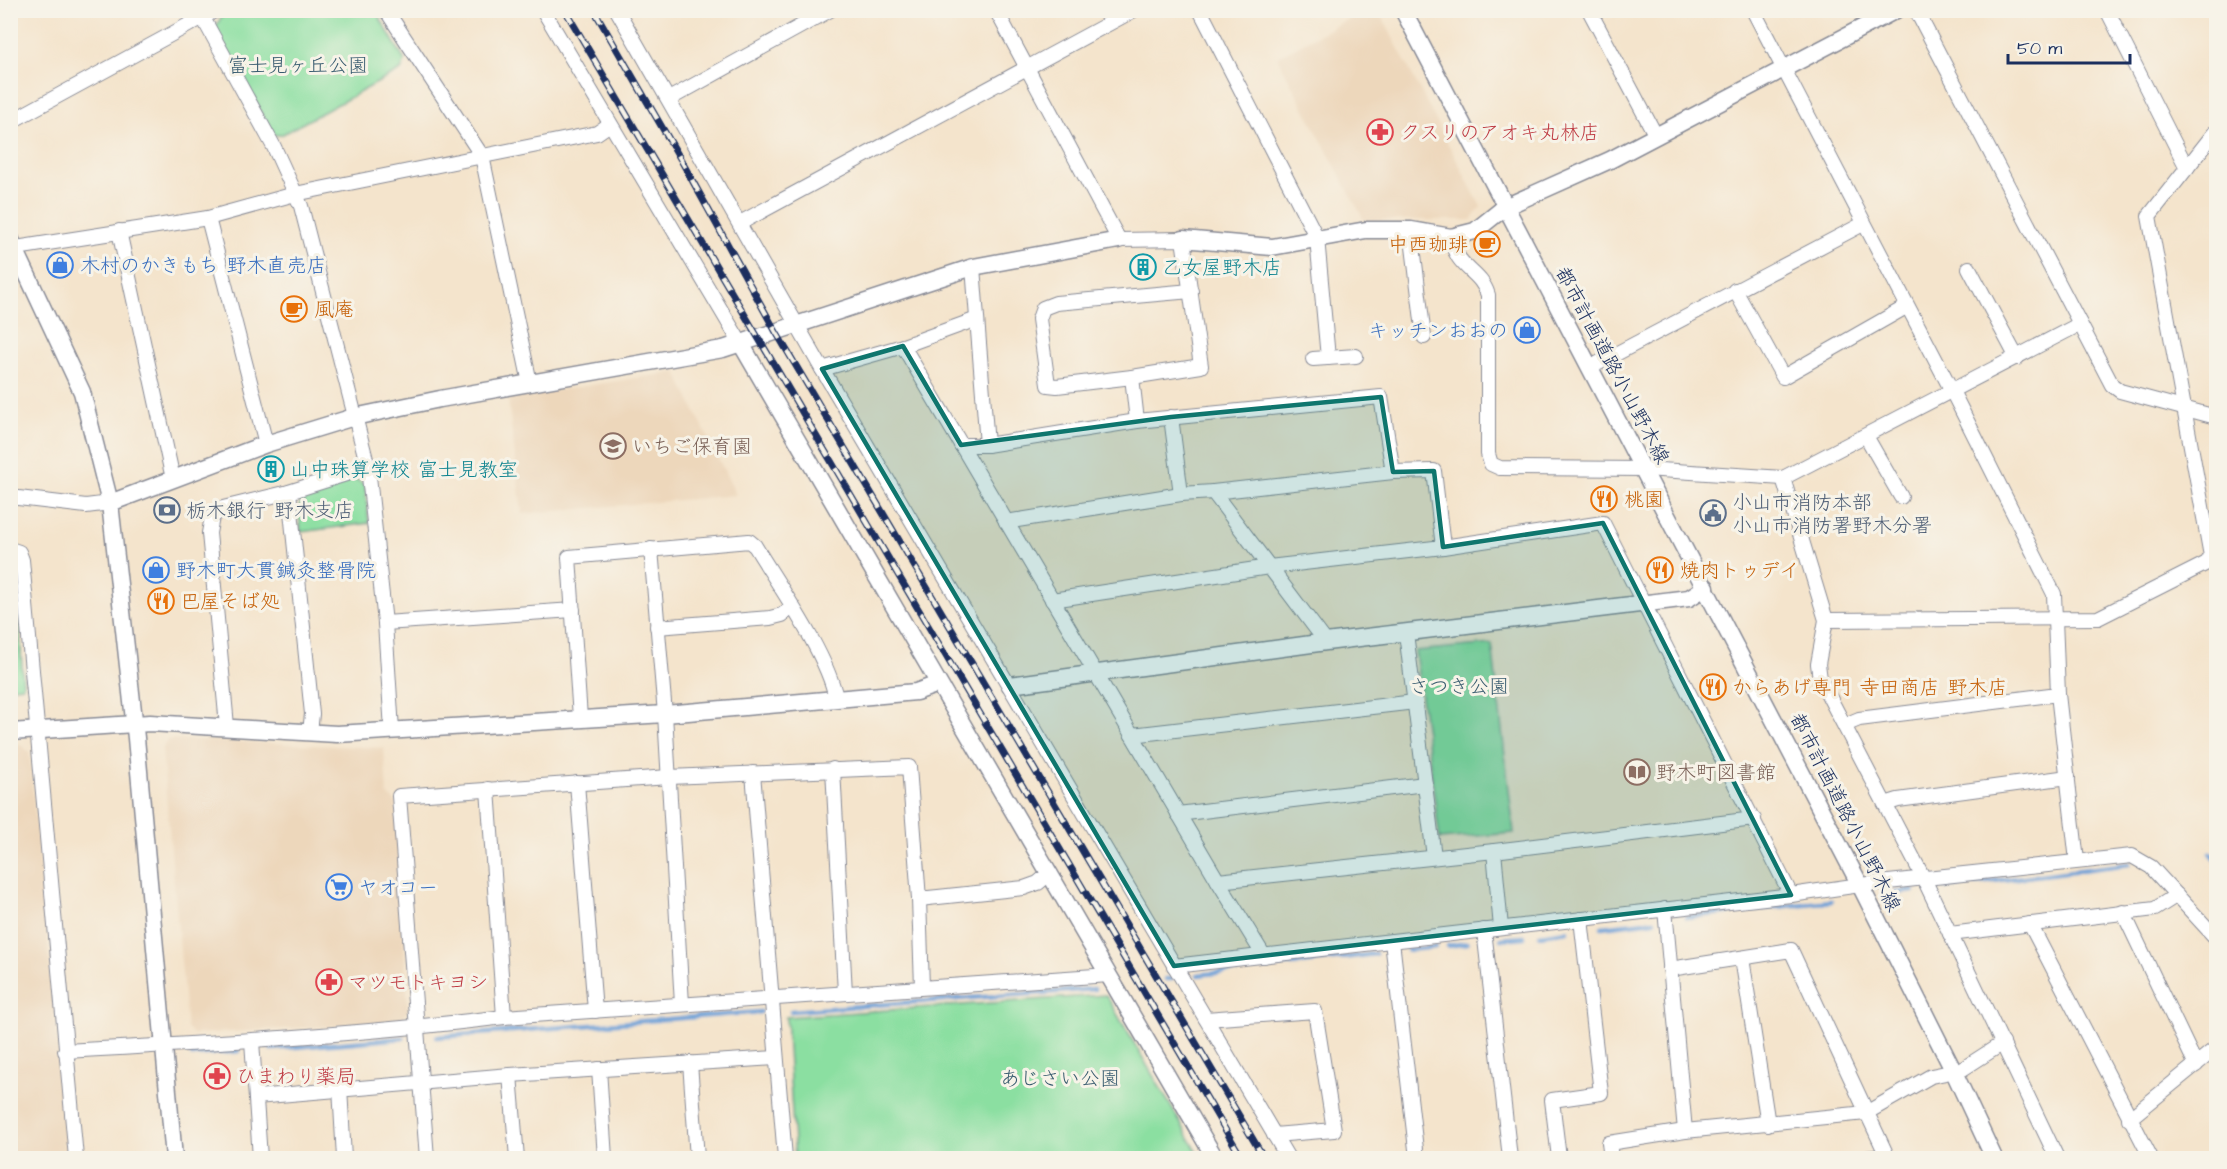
<svg xmlns="http://www.w3.org/2000/svg" width="2227" height="1169" font-family="'Architects Daughter','Klee One',sans-serif">
<style>
.built{fill:#edd7bb}
.green{fill:#8bdfa1;stroke:#538780;stroke-width:1.5}
.lines{fill:none;stroke-linecap:round;stroke-linejoin:round}
.stream{stroke:#6b9fd7;stroke-width:4.5}
.minor-casing{stroke:#888a95;stroke-width:16}
.tertiary-casing{stroke:#888a95;stroke-width:19}
.minor{stroke:#fff;stroke-width:14}
.tertiary{stroke:#fff;stroke-width:16}
.rail-casing{stroke:#1b2f5e;stroke-width:7}
.rail{stroke:#f7f3e8;stroke-width:4.5;stroke-dasharray:14;stroke-linecap:butt}
.marked{fill:#0f766e;fill-opacity:0.2;stroke:#0f766e;stroke-width:4.5;stroke-linejoin:round}
.labels{text-anchor:middle;stroke-width:6;stroke-linejoin:round;paint-order:stroke}
.park-label{font-size:20px;fill:#375b6f;stroke:#f7f3e8}
.health-label{font-size:20px;fill:#be3a42;stroke:#f7f3e8;text-anchor:start}
.food-label{font-size:20px;fill:#c56008;stroke:#f7f3e8;text-anchor:start}
.shop-label{font-size:20px;fill:#366cbe;stroke:#f7f3e8;text-anchor:start}
.culture-label{font-size:20px;fill:#0d838f;stroke:#f7f3e8;text-anchor:start}
.street-label{font-size:20px;fill:#1b2f5e;stroke:#f7f3e8}
.education-label{font-size:20px;fill:#785e54;stroke:#f7f3e8;text-anchor:start}
.service-label{font-size:20px;fill:#4e5e75;stroke:#f7f3e8;text-anchor:start}
</style>
<rect width="100%" height="100%" fill="#f7f3e8"/>
<filter id="ink" filterUnits="userSpaceOnUse"><feTurbulence type="fractalNoise" baseFrequency=".0167" numOctaves="2"/><feDisplacementMap in="SourceGraphic" scale="12" xChannelSelector="R" yChannelSelector="G"/><feConvolveMatrix kernelMatrix="1 2 1 2 8 2 1 2 1" color-interpolation-filters="sRGB"/></filter>
<filter id="wash" filterUnits="userSpaceOnUse"><feTurbulence type="fractalNoise" baseFrequency=".008" numOctaves="4" result="noise"/><feDisplacementMap in="SourceGraphic" scale="24" xChannelSelector="R" yChannelSelector="G"/><feGaussianBlur stdDeviation="1.35" result="paint"/><feColorMatrix in="noise" values="0 0 0 0 0 0 0 0 0 0 0 0 0 0 0 0 0 1.4 0 .05"/><feComposite in="paint" operator="in"/></filter>
<g filter="url(#wash)">
<rect width="100%" height="100%" fill="#f4e4cc"/>
<!-- built -->
<g class="built">
<path d="M1363 11H1379L1481 207 1471 220H1364L1277 57Z"/>
<path d="M676 372 736 495 522 514 508 398Z"/>
<path d="M173 739 384 748 387 794 396 802 408 1011 399 1022 194 1034 187 1028 162 749 168 740Z"/>
<path d="M19 744 29 752 69 1158H11L10 745Z"/>
</g>
<!-- green -->
<g class="green">
<path d="M230 11H376L405 61 401 70 281 135H273L215 29 222 15Z"/>
<path d="M354 478 365 485 369 523 301 532 298 509 304 495Z"/>
<path d="M11 559 16 563 23 686 11 687Z"/>
<path d="M1492 644 1514 833 1440 839 1415 651Z"/>
<path d="M1106 995 1201 1158H795L786 1017Z"/>
</g>
<g class="lines">
<!-- stream -->
<g class="stream">
<path d="M2211 854 2216 860"/>
<path d="M1946 887 2129 864"/>
<path d="M1894 893 1913 891"/>
<path d="M1687 917 1831 901"/>
<path d="M1602 927 1654 921"/>
<path d="M1540 935 1567 931"/>
<path d="M1501 939 1524 937"/>
<path d="M1448 946 1467 943"/>
<path d="M1408 950 1435 947"/>
<path d="M1198 975 1375 954"/>
<path d="M1166 979H1172"/>
<path d="M791 1011 1094 989"/>
<path d="M437 1037 760 1012"/>
<path d="M271 1049 403 1038"/>
<path d="M192 1055 238 1051"/>
</g>
</g>
</g>
<g filter="url(#ink)">
<g class="lines">
<!-- minor casing -->
<g class="minor-casing">
<g id="minor">
<path d="M386 10 482 156 530 383"/>
<path d="M543 10 740 342"/>
<path d="M617 10 822 369 1288 1158"/>
<path d="M996 10 1119 240 1183 239 1201 366 1132 377 1137 421"/>
<path d="M1200 10 1317 238 1328 358"/>
<path d="M1589 10 1656 136"/>
<path d="M1753 10 1952 391 2054 594 2058 694 2077 861"/>
<path d="M1916 10 2112 385 2120 391 2216 417"/>
<path d="M2107 10 2187 168"/>
<path d="M203 18 274 147 301 206 368 467 385 623 392 730"/>
<path d="M669 99 830 10"/>
<path d="M10 122 216 10"/>
<path d="M208 218 266 444"/>
<path d="M740 223 1134 10"/>
<path d="M1411 230 1424 337"/>
<path d="M119 231 173 479"/>
<path d="M1451 237C1456 270 1480 269 1488 295V454L1491 464 1500 468 1645 469 1783 478 2080 324"/>
<path d="M16 248 208 218 295 194 597 133 610 124"/>
<path d="M973 267 987 445"/>
<path d="M1969 268 2017 358"/>
<path d="M1735 290 1783 377 1906 307"/>
<path d="M903 346 1218 881 1264 956"/>
<path d="M1313 359 1356 356"/>
<path d="M1591 367 1863 224"/>
<path d="M822 369 903 346 977 319"/>
<path d="M1132 377 1057 386 1048 385 1039 319 1043 308 1056 303 1191 291"/>
<path d="M1171 417 1181 494 1213 492 1326 642"/>
<path d="M1866 436 1901 497"/>
<path d="M961 445H987L1137 421 1381 397 1393 472"/>
<path d="M1783 478 1826 620 1818 664 1820 679 1924 879 2057 1158"/>
<path d="M289 492 312 714 310 732"/>
<path d="M1213 492 1393 472 1434 471 1443 547"/>
<path d="M10 497 86 506 110 503"/>
<path d="M1006 522 1181 494"/>
<path d="M10 549 19 552 22 560 76 1158"/>
<path d="M651 549 665 714 682 1004"/>
<path d="M1052 600 1269 567 1443 547 1603 523 1791 895"/>
<path d="M1826 620 2098 618 2207 563 2211 556 2149 216 2216 131"/>
<path d="M385 623 573 610"/>
<path d="M657 627 770 618 782 615 792 607"/>
<path d="M1406 633 1434 857"/>
<path d="M580 718 569 557 749 541 755 546C779 586 827 654 836 698"/>
<path d="M1845 725 1859 719 2058 694"/>
<path d="M227 726 209 533 212 517 223 508 289 492 368 467"/>
<path d="M1132 735 1415 702"/>
<path d="M833 769 845 993"/>
<path d="M753 773 785 1158"/>
<path d="M577 783 595 1011"/>
<path d="M488 789 504 1017"/>
<path d="M1885 804 1898 800 2068 777"/>
<path d="M1178 814 1425 784"/>
<path d="M1494 851 1501 928"/>
<path d="M1218 881 1494 851 1754 819"/>
<path d="M919 899 1024 888 1038 883 1050 873"/>
<path d="M1665 909 1685 1131"/>
<path d="M2123 912 2196 1065"/>
<path d="M2030 924 2151 1158"/>
<path d="M1484 930 1510 1158"/>
<path d="M1950 934 2155 909 2177 895"/>
<path d="M1392 941 1417 1158"/>
<path d="M1742 958 1768 1124"/>
<path d="M1174 966 1791 895 1860 885 2132 856 2151 867 2216 938"/>
<path d="M1670 969 1791 950 1888 1158"/>
<path d="M1206 1019 1315 1011 1334 1130 1274 1135"/>
<path d="M252 1041 260 1158"/>
<path d="M65 1051C212 1043 358 1035 504 1017L1109 975"/>
<path d="M690 1063 697 1158"/>
<path d="M599 1069 605 1158"/>
<path d="M510 1075 517 1158"/>
<path d="M340 1088 344 1158"/>
<path d="M256 1097 510 1075 776 1058"/>
<path d="M2129 1119 2216 1048"/>
<path d="M427 1158 399 796 669 777 909 767 919 899 922 987"/>
<path d="M1559 1158 1552 1100 1601 1093 1581 919"/>
<path d="M1611 1158 1609 1143 1685 1131 1866 1113 1931 1076 1961 1070 2003 1043"/>
<path d="M1866 1158 1887 1156"/>
<path d="M2215 1158 2216 1157"/>
</g>
</g>
<!-- tertiary casing -->
<g class="tertiary-casing">
<g id="tertiary">
<path d="M1403 10 1860 885 1953 1070 1994 1158"/>
<path d="M10 238 82 392 110 503 136 738 174 1158"/>
<path d="M1183 239 1272 247 1366 230H1411L1451 237 1475 231 1505 207 1610 160 1896 10"/>
<path d="M740 342 1215 1158"/>
<path d="M110 503 266 444 354 417 440 399 723 349 973 267 1119 240"/>
<path d="M1010 685 1326 642 1689 598 1706 587"/>
<path d="M10 732 150 723 337 734 665 714 916 692 938 684"/>
</g>
</g>
<!-- minor -->
<use href="#minor" class="minor"/>
<!-- tertiary -->
<use href="#tertiary" class="tertiary"/>
<!-- rail casing -->
<g class="rail-casing">
<g id="rail">
<path d="M565 10 1242 1158"/>
<path d="M594 10 681 160 776 332 1264 1158"/>
</g>
</g>
<!-- rail -->
<use href="#rail" class="rail"/>
</g>
</g>
<!-- marked area -->
<path class="marked" d="M903 346 961 445 1171 417 1381 397 1393 472 1434 471 1443 547 1603 523 1791 895 1174 966 822 369Z"/>
<!-- icons -->
<defs>
<g id="pharmacy-ring" transform="scale(1.35)"><circle r="9.5" fill="#f7f3e8" stroke="#e0444e" stroke-width="1.5"/><path d="M-2-6h4v4h4v4h-4v4h-4v-4h-4v-4h4Z" fill="#e0444e"/></g>
<g id="cafe-ring" transform="scale(1.35)"><circle r="9.5" fill="#f7f3e8" stroke="#e8710a" stroke-width="1.5"/><path d="M-5.5-4.5H6V0H3Q3 3.5 0 3.5H-2.5Q-5.5 3.5-5.5 0ZM3-3.2v2h1.7v-2ZM-6 4.5H4V6H-6Z" fill="#e8710a"/></g>
<g id="shop-ring" transform="scale(1.35)"><circle r="9.5" fill="#f7f3e8" stroke="#3f7fe0" stroke-width="1.5"/><path d="M-5-2.5h2.3a2.7 3.5 0 0 1 5.4 0H5L5.5 6h-11ZM-1.5-2.5h3a1.5 2.3 0 0 0-3 0Z" fill="#3f7fe0"/></g>
<g id="building-ring" transform="scale(1.35)"><circle r="9.5" fill="#f7f3e8" stroke="#0f9aa8" stroke-width="1.5"/><path d="M-4-6H4V6H1V3H-1V6H-4ZM-2.5-4.3h1.7v1.8h-1.7ZM.8-4.3h1.7v1.8H.8ZM-2.5-1h1.7V.8h-1.7ZM.8-1h1.7V.8H.8Z" fill="#0f9aa8"/></g>
<g id="school-ring" transform="scale(1.35)"><circle r="9.5" fill="#f7f3e8" stroke="#8d6e63" stroke-width="1.5"/><path d="M0-5L7-2L0 1L-7-2ZM-4 1L0 2.5L4 1V4Q0 6-4 4Z" fill="#8d6e63"/></g>
<g id="restaurant-ring" transform="scale(1.35)"><circle r="9.5" fill="#f7f3e8" stroke="#e8710a" stroke-width="1.5"/><path d="M-5-6h1v4h1v-4h1v4h1v-4h1v5L-1.5 .5V6h-2V.5L-5-1ZM5-6V6H3V1.5H1.5Q1.5-4 5-6Z" fill="#e8710a"/></g>
<g id="bank-ring" transform="scale(1.35)"><circle r="9.5" fill="#f7f3e8" stroke="#5c6f8a" stroke-width="1.5"/><path d="M-6-4H6V4H-6ZM0-2.3a2.3 2.3 0 1 0 0 4.6a2.3 2.3 0 1 0 0-4.6Z" fill="#5c6f8a"/></g>
<g id="civic-ring" transform="scale(1.35)"><circle r="9.5" fill="#f7f3e8" stroke="#5c6f8a" stroke-width="1.5"/><path d="M-.6-6.5H3V-4.5H.6V-3L4-1V1h2V6H-6V1h2V-1L-.6-3ZM-1.2 2.5V6h2.4V2.5Z" fill="#5c6f8a"/></g>
<g id="library-ring" transform="scale(1.35)"><circle r="9.5" fill="#f7f3e8" stroke="#8d6e63" stroke-width="1.5"/><path d="M-6-4Q-3-5.5-.7-3.5V5Q-3 3-6 4ZM6-4Q3-5.5 .7-3.5V5Q3 3 6 4Z" fill="#8d6e63"/></g>
<g id="supermarket-ring" transform="scale(1.35)"><circle r="9.5" fill="#f7f3e8" stroke="#3f7fe0" stroke-width="1.5"/><path d="M-6-5.5h2.5l.6 2H6L4.5 2H-2.5L-4.4-4H-6ZM-1.5 3.2a1.3 1.3 0 1 0 .1 0ZM3 3.2a1.3 1.3 0 1 0 .1 0Z" fill="#3f7fe0"/></g>
</defs>
<g fill-rule="evenodd">
<use href="#pharmacy-ring" x="1380" y="132"/>
<use href="#cafe-ring" x="1487" y="244"/>
<use href="#shop-ring" x="60" y="265"/>
<use href="#building-ring" x="1143" y="267"/>
<use href="#cafe-ring" x="294" y="309"/>
<use href="#shop-ring" x="1527" y="330"/>
<use href="#school-ring" x="613" y="446"/>
<use href="#building-ring" x="271" y="469"/>
<use href="#restaurant-ring" x="1604" y="499"/>
<use href="#bank-ring" x="167" y="510"/>
<use href="#civic-ring" x="1713" y="513"/>
<use href="#shop-ring" x="156" y="570"/>
<use href="#restaurant-ring" x="1660" y="570"/>
<use href="#restaurant-ring" x="161" y="601"/>
<use href="#restaurant-ring" x="1713" y="687"/>
<use href="#library-ring" x="1637" y="772"/>
<use href="#supermarket-ring" x="339" y="887"/>
<use href="#pharmacy-ring" x="329" y="982"/>
<use href="#pharmacy-ring" x="217" y="1076"/>
</g>
<g class="labels">
<!-- park labels -->
<g class="park-label">
<text x="298" y="72">富士見ヶ丘公園</text>
<text x="1459" y="693">さつき公園</text>
<text x="1060" y="1085">あじさい公園</text>
</g>
<!-- health labels -->
<g class="health-label">
<text x="1400" y="139">クスリのアオキ丸林店</text>
<text x="348" y="989">マツモトキヨシ</text>
<text x="236" y="1083">ひまわり薬局</text>
</g>
<!-- food labels -->
<g class="food-label">
<text x="1468" y="251" text-anchor="end">中西珈琲</text>
<text x="314" y="316">風庵</text>
<text x="1624" y="506">桃園</text>
<text x="1680" y="577">焼肉トゥデイ</text>
<text x="180" y="608">巴屋そば処</text>
<text x="1732" y="694">からあげ専門 寺田商店 野木店</text>
</g>
<!-- shop labels -->
<g class="shop-label">
<text x="80" y="272">木村のかきもち 野木直売店</text>
<text x="1508" y="337" text-anchor="end">キッチンおおの</text>
<text x="176" y="577">野木町大貫鍼灸整骨院</text>
<text x="358" y="894">ヤオコー</text>
</g>
<!-- culture labels -->
<g class="culture-label">
<text x="1162" y="274">乙女屋野木店</text>
<text x="290" y="476">山中珠算学校 富士見教室</text>
</g>
<!-- street labels -->
<g class="street-label">
<text transform="translate(1613 365) rotate(62)" y="7">都市計画道路小山野木線</text>
<text transform="translate(1846 812) rotate(63)" y="7">都市計画道路小山野木線</text>
</g>
<!-- education labels -->
<g class="education-label">
<text x="632" y="453">いちご保育園</text>
<text x="1656" y="779">野木町図書館</text>
</g>
<!-- service labels -->
<g class="service-label">
<text x="1732" y="509">小山市消防本部<tspan x="1732" dy="23">小山市消防署野木分署</tspan></text>
<text x="186" y="517">栃木銀行 野木支店</text>
</g>
</g>
<!-- margin -->
<rect width="2227" height="1169" fill="none" stroke="#f7f3e8" stroke-width="36"/>
<!-- scale -->
<path d="M2008 54v9h122v-9" fill="none" stroke="#1b2f5e" stroke-width="3"/>
<text x="2017" y="54" font-size="18" fill="#1b2f5e" stroke="#f7f3e8" stroke-width="4.5" paint-order="stroke">50 m</text>
</svg>
